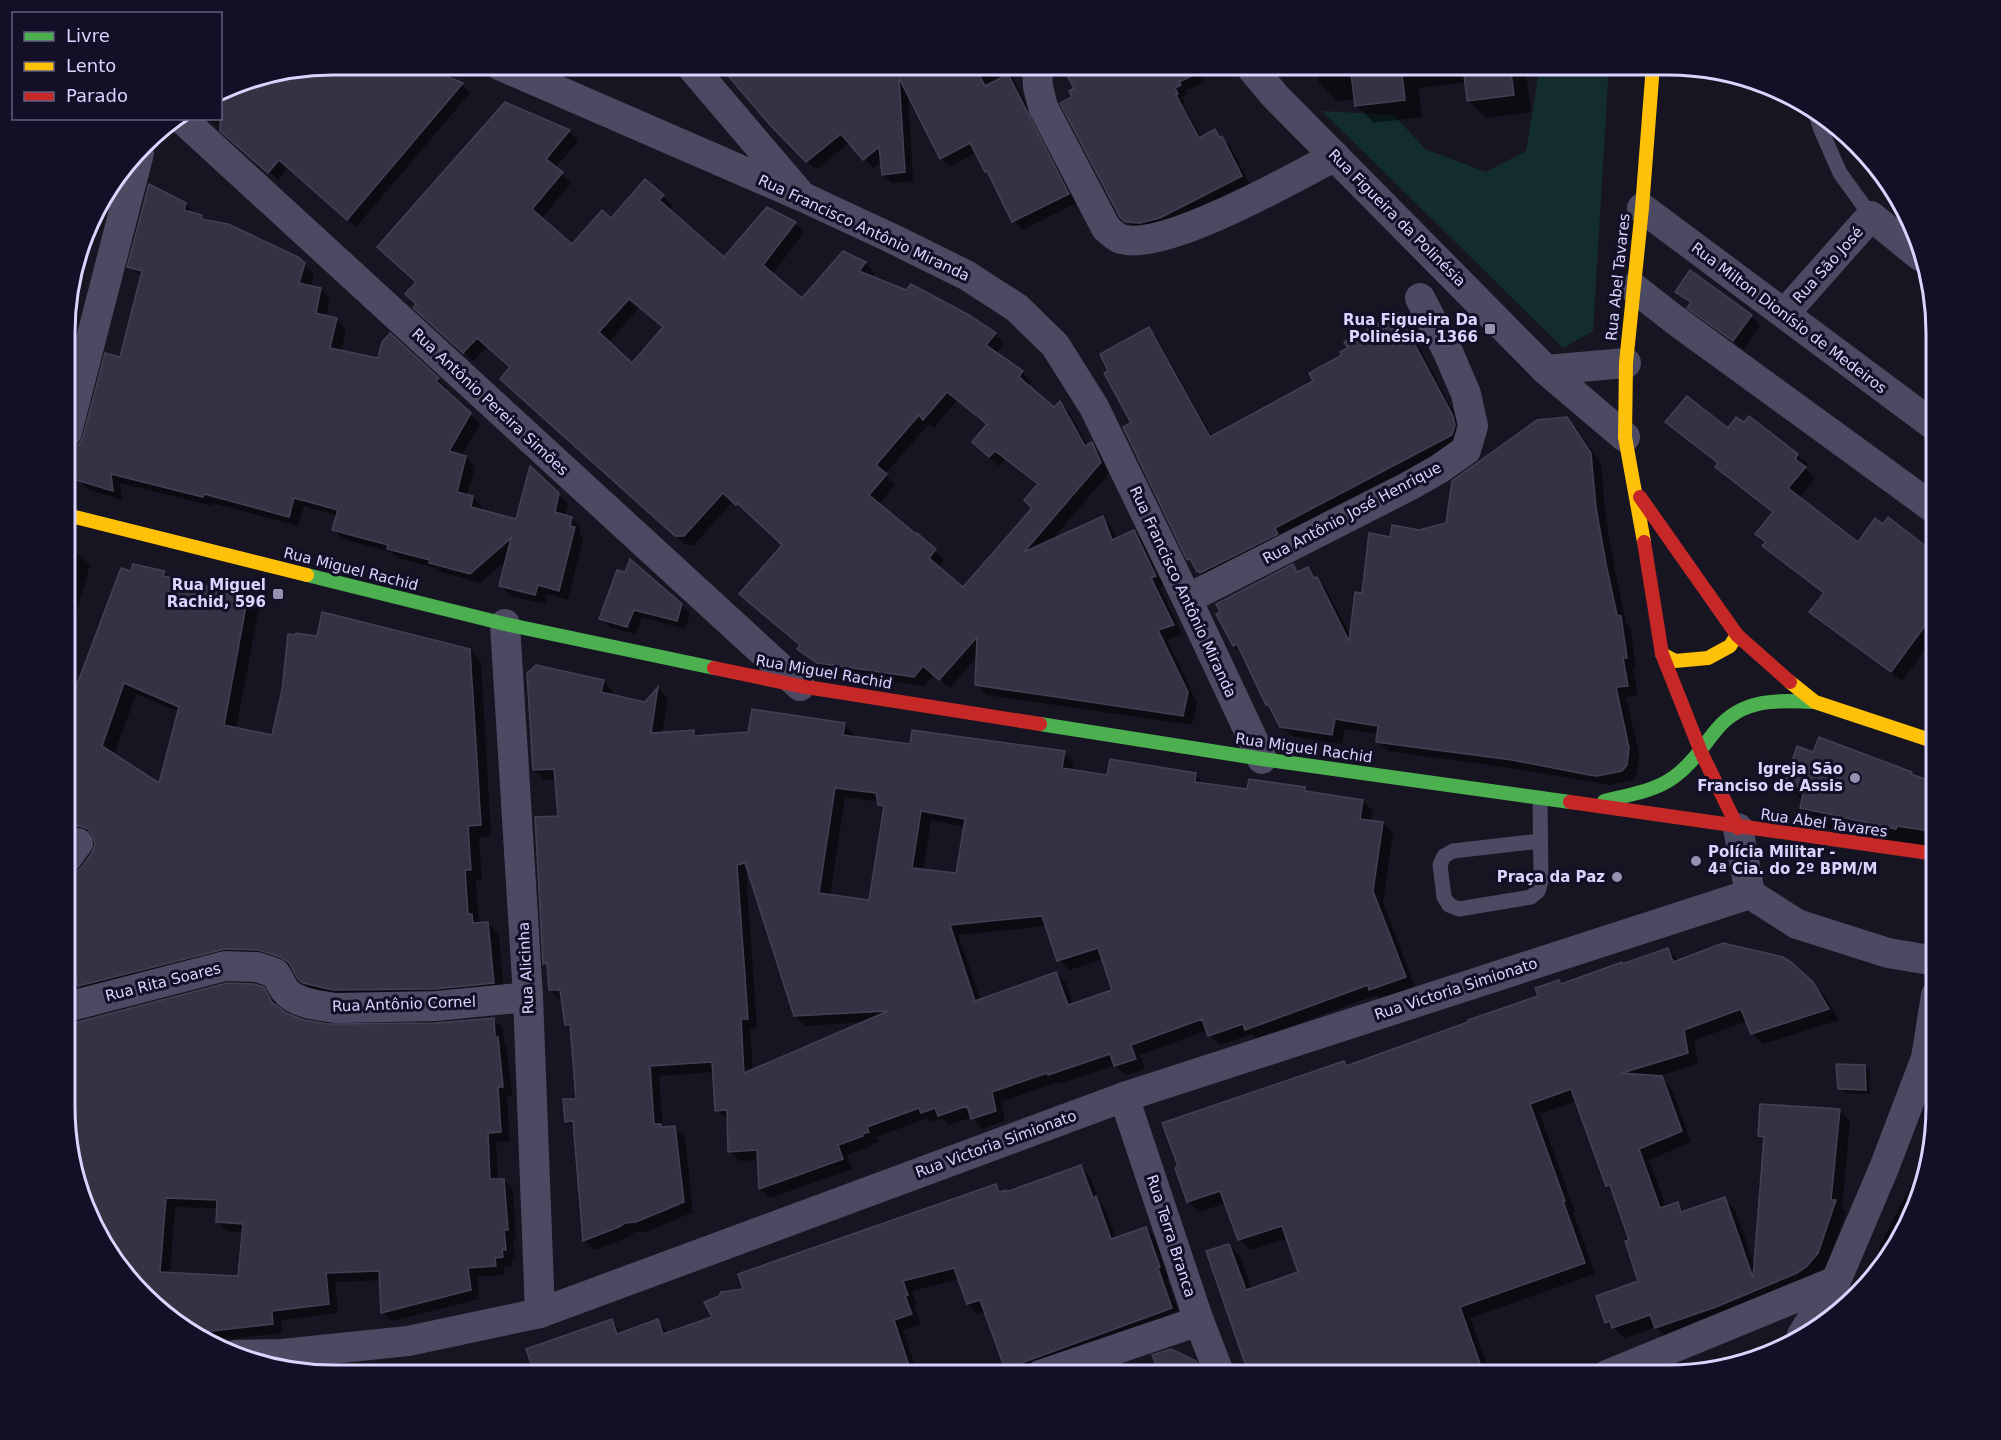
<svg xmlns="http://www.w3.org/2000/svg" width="2001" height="1440" font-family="'DejaVu Sans',sans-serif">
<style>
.green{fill:#132d2e}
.shadow{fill:#0007;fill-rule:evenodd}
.building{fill:#353343;stroke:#434055;stroke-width:1.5;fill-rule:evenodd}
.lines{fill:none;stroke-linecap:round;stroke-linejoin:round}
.lane{stroke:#4b4a62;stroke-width:15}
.street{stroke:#4b4a62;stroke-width:30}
.fast{stroke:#4caf50;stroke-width:14}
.slow{stroke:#ffc107;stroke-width:14}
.jam{stroke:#c62828;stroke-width:14}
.poi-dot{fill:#9592b1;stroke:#130f27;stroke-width:2}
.labels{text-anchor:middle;stroke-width:6;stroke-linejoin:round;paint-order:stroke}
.street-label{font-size:15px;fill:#dad5ff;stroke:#130f27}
.poi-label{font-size:15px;font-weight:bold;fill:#dad5ff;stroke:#130f27;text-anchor:end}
.rim{fill:none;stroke:#dad5ff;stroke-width:3}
</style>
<rect width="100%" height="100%" fill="#161521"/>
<!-- green -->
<path class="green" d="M1540 65H1609L1593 331 1563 348 1322 111 1394 115 1425 149 1486 172 1526 151Z"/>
<!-- shadow -->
<g class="shadow">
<path d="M333 64 459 65 452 80 462 84 470 93 356 227 288 167 278 180 209 118H220V91L231 85Z"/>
<path d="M721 65H1010L1007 66 1077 203 1022 230 1014 221 992 178 986 171 977 152 950 167 941 158 908 92 913 181 892 183 883 174 882 161 873 168 850 142 816 170 772 125Z"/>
<path d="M1063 65H1196L1205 82 1186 91 1188 94 1182 98 1185 103 1183 105 1202 138 1215 131 1231 147 1250 185 1169 227 1136 230 1121 216 1074 97 1076 89Z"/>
<path d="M1317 65H1525L1531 112 1486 118 1469 101 1467 82 1419 88 1422 117 1374 123 1357 106 1356 99 1337 101 1319 83Z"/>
<path d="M505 103 569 131 578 141 555 168 571 183 541 219 572 246 611 220 663 196 672 206 668 210 725 259 795 223 804 232 772 275 802 300 843 253 865 263 875 273 871 277 995 334 1004 343 996 354 1022 372 1032 382 1028 387 1055 409 1060 403 1069 412 1088 446 1092 444 1101 454 1110 472 1051 541 1102 518 1112 527 1117 539 1134 531 1144 541 1165 585 1160 588 1182 634 1167 640 1197 703 1192 725 986 695 977 685 978 656 950 688 934 675 924 686 828 672 809 658 799 648 801 646 783 545 733 501 694 545H686L512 388V368L488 346 473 361 425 317 418 305V283ZM639 308 665 328 632 365 608 343ZM957 400 988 425 983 452 999 466 1005 459 1039 486 1034 508 963 589 938 568 945 560 917 535 878 505 895 485 885 474 929 424 934 428Z"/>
<path d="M185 204 195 215 202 217 207 222 304 264 314 274 310 287 321 290 330 299 326 317 336 319 346 329 341 352 438 379 447 388 445 391 480 424 461 456 465 457 475 467 467 496 473 497 482 507 481 512 517 521 558 494 568 504 565 517 572 518 581 528 579 534 583 538 568 600 547 594 545 604 511 596 501 586 508 559 480 583 441 572 436 568 398 558 393 553 343 539 334 530 338 516 304 506 298 526 213 503V506L120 483 122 500 88 489 78 479 85 437 121 359 142 277 129 267Z"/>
<path d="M77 263 81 266 69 312 72 315 67 339V298Z"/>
<path d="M1677 292 1751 316 1760 326 1743 349 1699 317 1689 307 1691 305Z"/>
<path d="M1398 315 1407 324 1461 426V444L1207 580 1188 559 1133 423 1149 329 1157 338 1212 437 1315 382 1344 356Z"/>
<path d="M67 344 71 345 81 355 67 409Z"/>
<path d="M1566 418 1577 429 1601 464 1606 520 1616 575 1626 623 1630 627 1636 668H1633L1638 696 1626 697 1638 749 1639 759 1636 775 1633 780 1609 785 1524 770 1388 751 1378 741 1379 734 1345 729 1342 744 1292 736 1281 726 1273 710 1267 704 1244 655 1234 646 1218 615 1293 566 1299 573 1308 568 1326 589 1351 637 1363 595 1391 538 1447 524Z"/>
<path d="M1667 422 1728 430 1797 455 1808 465 1806 469 1815 478 1799 498 1935 636 1902 681 1822 622 1811 612 1825 594 1774 556 1764 546 1767 544 1757 534 1774 513 1727 478 1717 467 1719 464 1677 432Z"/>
<path d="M67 551 79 554 90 565 67 647Z"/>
<path d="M618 571 681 605 690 614 685 629 642 617 636 634 609 627 601 618Z"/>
<path d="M133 573H164L170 579 247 597 259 608 236 729 273 736 470 650 481 662 491 836 479 837 482 880 476 881 479 922 488 923 499 935 504 994 345 1001 311 990 299 978 293 967 270 960 91 997 79 986 77 977 67 980V881L70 876 75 875 93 854 97 846 96 838 92 836 82 838 67 850V714ZM136 694 179 712 160 785 114 755Z"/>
<path d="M603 681 613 691 612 696 646 704 659 689 668 698 662 733 693 731 698 737 844 725 854 734V738L911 746 1064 753 1074 763 1073 771 1108 777 1195 775 1205 785 1248 791 1304 788 1309 793 1363 801 1373 811 1371 822 1383 823 1393 833 1383 902 1415 987 1380 999 1376 995 1256 1039 1252 1034 1220 1045 1210 1035 1208 1030 1140 1055 1145 1069 1125 1075 1115 1065 1059 1084 1057 1082 1001 1102 1005 1121 982 1129 972 1117 949 1125 942 1118 932 1122 928 1118 876 1137 878 1142 871 1144 872 1146 847 1155 852 1169 770 1198 761 1189 759 1160 740 1161 730 1152 728 1120 717 1110 714 1072 659 1076 663 1129 675 1128 685 1138 693 1212 646 1232H635L629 1237 594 1250 585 1240 576 1130 567 1121 577 1100 571 1030 566 1025 563 999 560 1000 550 990 548 967 545 963 559 817 556 779 544 780 534 770ZM845 797 879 802V805L885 810 870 901 830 896ZM931 820 965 827 958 875 923 871ZM746 874H750L795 1016 805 1026 865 1022 753 1071 750 1029 757 1028ZM1047 926 1059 960 1069 970 1103 959 1114 991 1073 1005 1066 983 1056 974 981 1001 958 935Z"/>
<path d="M1814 754 1911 773 1915 777 1936 784V849L1822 828 1801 808 1803 801 1786 784Z"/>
<path d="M1667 949 1678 960 1812 984 1824 995 1839 1020 1763 1044 1752 1033 1748 1021 1694 1040 1698 1064 1659 1076 1672 1089 1691 1142 1649 1160 1666 1207 1677 1204 1685 1212 1724 1199 1735 1210 1755 1267 1765 1142 1759 1136 1840 1110 1850 1121 1842 1208 1846 1212 1825 1269 1808 1284 1667 1338 1656 1327 1625 1338 1607 1322 1640 1282 1630 1241 1614 1192 1607 1185 1577 1101 1540 1114 1575 1212H1573L1595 1274 1470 1318 1491 1375H1251L1208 1252 1229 1245 1240 1256 1252 1290 1300 1273 1288 1238 1250 1250 1240 1239 1226 1203 1199 1212 1188 1201 1343 1063 1348 1067 1540 997 1559 981 1562 985 1623 966Z"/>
<path d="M263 989 285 1014 303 1021 328 1026 437 1025 493 1019 503 1029 504 1044 507 1048 512 1096H507L510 1141 496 1142 498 1180H504L513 1190 516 1239H513L515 1258 511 1259 512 1266 504 1267V1275L477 1277 479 1299 392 1321 382 1312 381 1280 335 1282 338 1313 281 1320 282 1333 209 1341 169 1320 100 1241 67 1142V1097L72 1025ZM175 1207 218 1208V1222L227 1231 244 1232 239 1278 170 1274Z"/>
<path d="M1864 1066 1869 1071 1870 1094 1844 1093 1839 1088Z"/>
<path d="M1932 1135 1934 1136 1922 1194 1881 1271 1877 1274 1875 1272 1885 1255 1878 1249 1919 1170Z"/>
<path d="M1080 1166 1090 1176 1100 1203 1105 1208 1116 1239 1146 1228 1156 1238 1169 1277 1167 1278 1181 1318 1036 1375H1009L986 1311 978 1314 968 1304 960 1279 912 1291 917 1305 914 1306 921 1324 903 1330 918 1375H509L534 1366 612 1321 623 1334 658 1321 669 1334 714 1318 745 1291 995 1186 1002 1192 1007 1193Z"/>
<path d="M1722 1357 1728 1362 1709 1366Z"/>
<path d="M1198 1369 1200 1375H1144L1159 1370Z"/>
<path d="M435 1371 439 1375H400Z"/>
</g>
<!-- building -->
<g class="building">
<path d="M333 64 420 65 463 83 347 220 279 160 268 173 220 131V91L231 85Z"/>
<path d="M719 65H974L985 86 1008 74 1069 194 1012 222 987 171 985 172 970 143 940 159 899 78 905 172 882 175 879 147 863 160 841 134 806 162 771 126Z"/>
<path d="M1061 65H1215L1179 82 1181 85 1175 88 1178 94 1176 95 1199 138 1215 129 1220 138 1222 136 1242 176 1160 218 1140 223 1125 222 1120 217 1060 103 1072 97 1069 91 1074 88Z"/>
<path d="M1350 65H1401L1405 100 1355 106Z"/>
<path d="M1463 65H1510L1514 95 1467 101Z"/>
<path d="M505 102 570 130 546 159 563 172 532 209 572 244 602 210 611 218 645 179 664 195 659 200 724 257 767 207 796 222 763 265 802 298 843 251 866 262 859 271 906 290 911 284 969 315 996 333 986 345 1023 371 1019 377 1054 407 1060 401 1085 446 1092 442 1101 462 1024 552 1103 516 1112 540 1134 530 1156 576 1151 578 1174 625 1158 630 1188 692 1183 716 975 685 977 637 939 680 923 666 914 677 817 663 797 649 800 645 739 594 782 545 737 503 736 505 723 493 684 536H675L500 379 510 367 477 338 463 353 413 308 416 304 405 294 416 282 377 247ZM629 299 663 327 632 363 599 332ZM947 392 987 424 972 442 989 457 995 451 1038 484 1024 500 1032 508 963 587 929 558 936 549 917 533 916 534 869 495 887 474 876 465 919 415 923 420Z"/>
<path d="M149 184 186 203 184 210 202 215 201 219 228 224 298 257 305 263 299 283 321 288 316 313 337 318 330 348 378 358 382 342 390 333 439 378 436 381 471 413 449 451 466 456 457 492 473 496 471 507 516 519 530 466 559 493 555 512 572 517 570 526 575 527 559 591 538 585 535 595 499 586 511 538 470 574 429 563 430 560 387 549 388 545 332 530 338 510 294 498 289 517 204 494 203 497 111 474 113 491 76 480 74 467H67V449L72 448 79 444 83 437 105 353 120 357 142 271 127 267Z"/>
<path d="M1690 270 1752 315 1733 341 1687 308 1691 302 1675 292Z"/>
<path d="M1398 313 1453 416 1455 425 1452 435 1275 528 1278 534 1200 573 1199 571 1197 572 1190 559 1187 560 1123 427 1131 423 1104 373 1108 371 1100 354 1149 327 1210 437 1313 381 1309 373 1342 355 1340 352 1348 348 1344 342Z"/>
<path d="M1687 396 1728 428 1736 417 1744 422 1749 416 1798 454 1795 459 1806 467 1788 488 1858 542 1875 518 1883 524 1888 517 1936 554V637L1924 627 1891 672 1809 612 1824 593 1762 546 1766 542 1755 534 1773 512 1715 467 1718 463 1665 422Z"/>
<path d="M1567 417 1591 453 1596 508 1606 564 1617 615 1621 616 1627 658H1623L1628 686 1616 687 1629 748 1627 765 1622 771 1597 776 1589 775 1512 760 1376 742 1378 726 1335 719 1332 735 1280 727 1268 704 1266 705 1237 644 1233 646 1216 614 1220 612 1216 604 1293 564 1297 572 1308 567 1314 578 1317 577 1349 641 1355 592 1362 593 1369 533 1390 537 1392 525 1419 530 1446 523 1452 481 1537 420Z"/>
<path d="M630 559 682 604 677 621 634 610 627 627 599 619 617 570 625 572Z"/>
<path d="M133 564 165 571 163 576 248 595 224 725 272 735 282 690 288 634 296 635V633L317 636 322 612 470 649 481 825 468 826 471 870H465L468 914H472L473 923 488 922 494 983 435 989 333 990 303 983 298 979 289 963 280 957 258 950 225 949 78 986 72 964 67 966V879L69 875 74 873 81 868 92 853 95 844 93 836 88 829 79 826 72 827 67 831V711L121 568 131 571ZM124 683 179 707 159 783 102 746Z"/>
<path d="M536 665 604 680 601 692 645 702 658 687 651 733 694 730V736L748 732 752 709 845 723 843 735 910 744 912 730 1065 751 1062 768 1107 775 1110 759 1196 773 1195 782 1247 789 1249 779 1305 787V791L1363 800 1360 819 1383 822 1373 891 1406 977 1369 990 1368 985 1245 1030 1243 1024 1208 1036 1202 1019 1131 1045 1136 1059 1114 1066 1110 1054 1048 1075 1047 1073 992 1092 996 1111 971 1119 967 1106 938 1116 935 1108 921 1113 919 1108 867 1127 869 1132 862 1134 863 1136 838 1145 843 1159 759 1189 757 1150 728 1152 727 1110 715 1111 712 1062 650 1066 654 1124H661V1127L675 1126 684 1202 636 1222 625 1223 619 1227 583 1241 573 1121 565 1122 563 1099H576L570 1025H565L560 990H549L547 963 543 964 535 817 558 816 554 769 533 770 527 673ZM835 788 876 793 878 805 884 806 869 900 819 893ZM921 811 965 819 956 873 912 868ZM745 863 794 1016 888 1011 744 1073 741 1019H748L737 865ZM1042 916 1057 961 1098 948 1112 990 1068 1005 1056 972 975 1001 950 925Z"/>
<path d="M1819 737 1912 772 1911 774 1936 783V832L1897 826 1896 829 1800 808 1804 789 1785 784 1797 746 1813 752Z"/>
<path d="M1723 943 1783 957 1791 962 1813 982 1829 1009 1751 1034 1741 1009 1684 1030 1688 1053 1622 1073 1662 1076 1682 1131 1639 1149 1660 1208 1678 1202 1681 1212 1725 1197 1753 1278 1764 1137 1758 1136 1760 1104 1840 1109 1831 1200H1836L1818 1253 1806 1267 1797 1273 1716 1307 1655 1328 1650 1315 1612 1328 1610 1321 1605 1323 1596 1296 1638 1281 1625 1241 1629 1240 1610 1185 1606 1186 1571 1089 1530 1104 1565 1201H1563L1585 1263 1460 1307 1484 1375H1249L1206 1251 1229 1244 1246 1290 1298 1272 1282 1226 1238 1240 1220 1191 1187 1202 1175 1168 1178 1166 1162 1123 1344 1061 1346 1066 1468 1022V1020L1538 996 1535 988 1559 980 1561 984 1622 962V964L1668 948 1673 962Z"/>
<path d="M227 983 254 984 264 987 272 1002 286 1013 304 1020 328 1024 436 1023 494 1018 495 1037H498L503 1087H498L501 1132 488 1133 490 1179H504L508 1230H504L506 1250H502L503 1257 495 1258 496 1266 468 1268 471 1290 381 1313 379 1271 326 1273 329 1304 272 1311 273 1324 194 1333 169 1320 100 1241 67 1142V1066L70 1024ZM166 1198 217 1200 216 1222 243 1224 238 1276 160 1272Z"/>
<path d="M1836 1064 1865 1065 1866 1090 1838 1089Z"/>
<path d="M1081 1165 1093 1198 1096 1196 1111 1239 1146 1227 1160 1267 1158 1268 1172 1308 1005 1369 980 1300 967 1304 954 1268 903 1281 908 1295 905 1296 912 1314 894 1320 912 1375H535L526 1349 612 1319 617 1334 658 1319 663 1334 712 1317 704 1302 719 1296 721 1292 743 1289 738 1274 996 1184 999 1192 1006 1190V1192Z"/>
<path d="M1171 1349 1196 1361 1202 1375H1160L1152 1355Z"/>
</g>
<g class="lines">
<!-- lane -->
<g class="lane">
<path d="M1815 111 1821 130 1840 173 1871 216"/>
<path d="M1540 798 1541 881 1538 891 1531 897 1459 909 1449 905 1444 897 1440 865 1444 856 1453 851 1540 841"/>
</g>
<!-- street -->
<g class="street">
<path d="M499 65 803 197 889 237 966 275 1017 308 1055 345 1094 407 1187 599 1262 759"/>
<path d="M690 65 799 193"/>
<path d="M1037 65 1038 87 1043 107 1106 228C1111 232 1116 238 1121 239 1164 252 1294 178 1335 156"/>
<path d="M1249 65 1275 96 1546 370 1625 437"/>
<path d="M181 118 800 686"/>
<path d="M1642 208 1936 427"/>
<path d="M1634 288 1675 320 1936 510"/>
<path d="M1785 313 1871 216 1920 256"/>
<path d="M1546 370 1626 363"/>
<path d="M67 432 139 153"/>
<path d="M1187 599 1409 486 1439 469 1466 450 1473 426 1466 394 1448 352 1420 298"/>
<path d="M505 624 528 997 540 1313"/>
<path d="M1738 828 1750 894 1797 924 1888 953 1936 961"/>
<path d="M67 858 78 843"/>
<path d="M67 1007 225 966 257 967 275 973C279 978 281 985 285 990 295 1004 321 1006 337 1008L436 1006 528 997"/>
<path d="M1124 1097 1199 1321 1220 1375"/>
<path d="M1802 1335 1836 1281 1884 1168 1926 1058 1936 995"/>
<path d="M235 1355 282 1354 408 1341 540 1313 1124 1097 1750 894"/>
<path d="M1040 1375 1199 1321"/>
<path d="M1607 1375 1836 1281"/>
</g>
<!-- fast -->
<g class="fast">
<path d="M307 575 505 624 714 668"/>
<path d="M1040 724 1262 759 1570 802"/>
<path d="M1604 801C1628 795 1653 792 1674 777 1692 764 1703 746 1717 729 1743 698 1778 700 1815 702"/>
</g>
<!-- slow -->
<g class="slow">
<path d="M67 515 307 575"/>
<path d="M1644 542 1625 437 1626 363 1642 208 1653 65"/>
<path d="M1662 654 1675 661 1708 658 1730 646 1737 635"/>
<path d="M1790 682 1815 702 1936 742"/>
</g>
<!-- jam -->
<g class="jam">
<path d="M1640 497 1737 635 1790 682"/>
<path d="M1644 542 1662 654 1701 752 1738 828"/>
<path d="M714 668 800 686 1040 724"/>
<path d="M1570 802 1936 854"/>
</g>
</g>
<!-- markers -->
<g class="poi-dot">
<rect x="1484" y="323" width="12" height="12" rx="3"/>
<rect x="272" y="588" width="12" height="12" rx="3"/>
<circle cx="1855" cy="778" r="6"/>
<circle cx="1696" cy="861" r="6"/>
<circle cx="1617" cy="877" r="6"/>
</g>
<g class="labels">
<!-- street labels -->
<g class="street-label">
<text transform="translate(1397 218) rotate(45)" y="5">Rua Figueira da Polinésia</text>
<text transform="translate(864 228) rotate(25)" y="5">Rua Francisco Antônio Miranda</text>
<text transform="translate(1828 265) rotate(-48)" y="5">Rua São José</text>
<text transform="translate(1618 277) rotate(-84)" y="5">Rua Abel Tavares</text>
<text transform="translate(1789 318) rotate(37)" y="5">Rua Milton Dionísio de Medeiros</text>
<text transform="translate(490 402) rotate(43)" y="5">Rua Antônio Pereira Simões</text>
<text transform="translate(1352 513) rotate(-28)" y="5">Rua Antônio José Henrique</text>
<text transform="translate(351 569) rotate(14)" y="5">Rua Miguel Rachid</text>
<text transform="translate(1183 592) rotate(65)" y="5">Rua Francisco Antônio Miranda</text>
<text transform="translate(824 672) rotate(10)" y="5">Rua Miguel Rachid</text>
<text transform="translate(1304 748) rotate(8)" y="5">Rua Miguel Rachid</text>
<text transform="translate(1824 823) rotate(8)" y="5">Rua Abel Tavares</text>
<text transform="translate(526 968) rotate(-93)" y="5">Rua Alicinha</text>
<text transform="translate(163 982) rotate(-14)" y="5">Rua Rita Soares</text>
<text transform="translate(1456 989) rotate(-18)" y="5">Rua Victoria Simionato</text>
<text transform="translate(404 1004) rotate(-2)" y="5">Rua Antônio Cornel</text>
<text transform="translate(996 1144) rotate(-20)" y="5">Rua Victoria Simionato</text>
<text transform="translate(1171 1236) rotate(72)" y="5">Rua Terra Branca</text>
</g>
<!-- poi labels -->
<g class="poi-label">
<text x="1478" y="325">Rua Figueira Da<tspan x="1478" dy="17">Polinésia, 1366</tspan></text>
<text x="266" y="590">Rua Miguel<tspan x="266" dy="17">Rachid, 596</tspan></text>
<text x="1843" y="774">Igreja São<tspan x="1843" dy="17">Franciso de Assis</tspan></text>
<text x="1708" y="857" text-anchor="start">Polícia Militar -<tspan x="1708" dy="17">4ª Cia. do 2º BPM/M</tspan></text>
<text x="1605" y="882">Praça da Paz</text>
</g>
</g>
<!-- crop -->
<path d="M0 0H2001V1440H0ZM333 75H1668A258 258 0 0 1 1926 333V1107A258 258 0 0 1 1668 1365H333A258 258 0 0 1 75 1107V333A258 258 0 0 1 333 75Z" fill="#130f27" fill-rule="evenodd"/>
<path class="rim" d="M333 75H1668A258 258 0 0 1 1926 333V1107A258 258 0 0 1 1668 1365H333A258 258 0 0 1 75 1107V333A258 258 0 0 1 333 75Z"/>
<!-- legend -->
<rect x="12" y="12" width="210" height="108" fill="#130f27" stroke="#635e7d" stroke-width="1.5"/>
<rect x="24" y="32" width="30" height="9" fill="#4caf50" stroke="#635e7d" stroke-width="1.5"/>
<text x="66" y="42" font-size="18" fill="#dad5ff">Livre</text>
<rect x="24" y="62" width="30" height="9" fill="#ffc107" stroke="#635e7d" stroke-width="1.5"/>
<text x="66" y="72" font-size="18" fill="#dad5ff">Lento</text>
<rect x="24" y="92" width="30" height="9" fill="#c62828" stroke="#635e7d" stroke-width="1.5"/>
<text x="66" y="102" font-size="18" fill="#dad5ff">Parado</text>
</svg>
